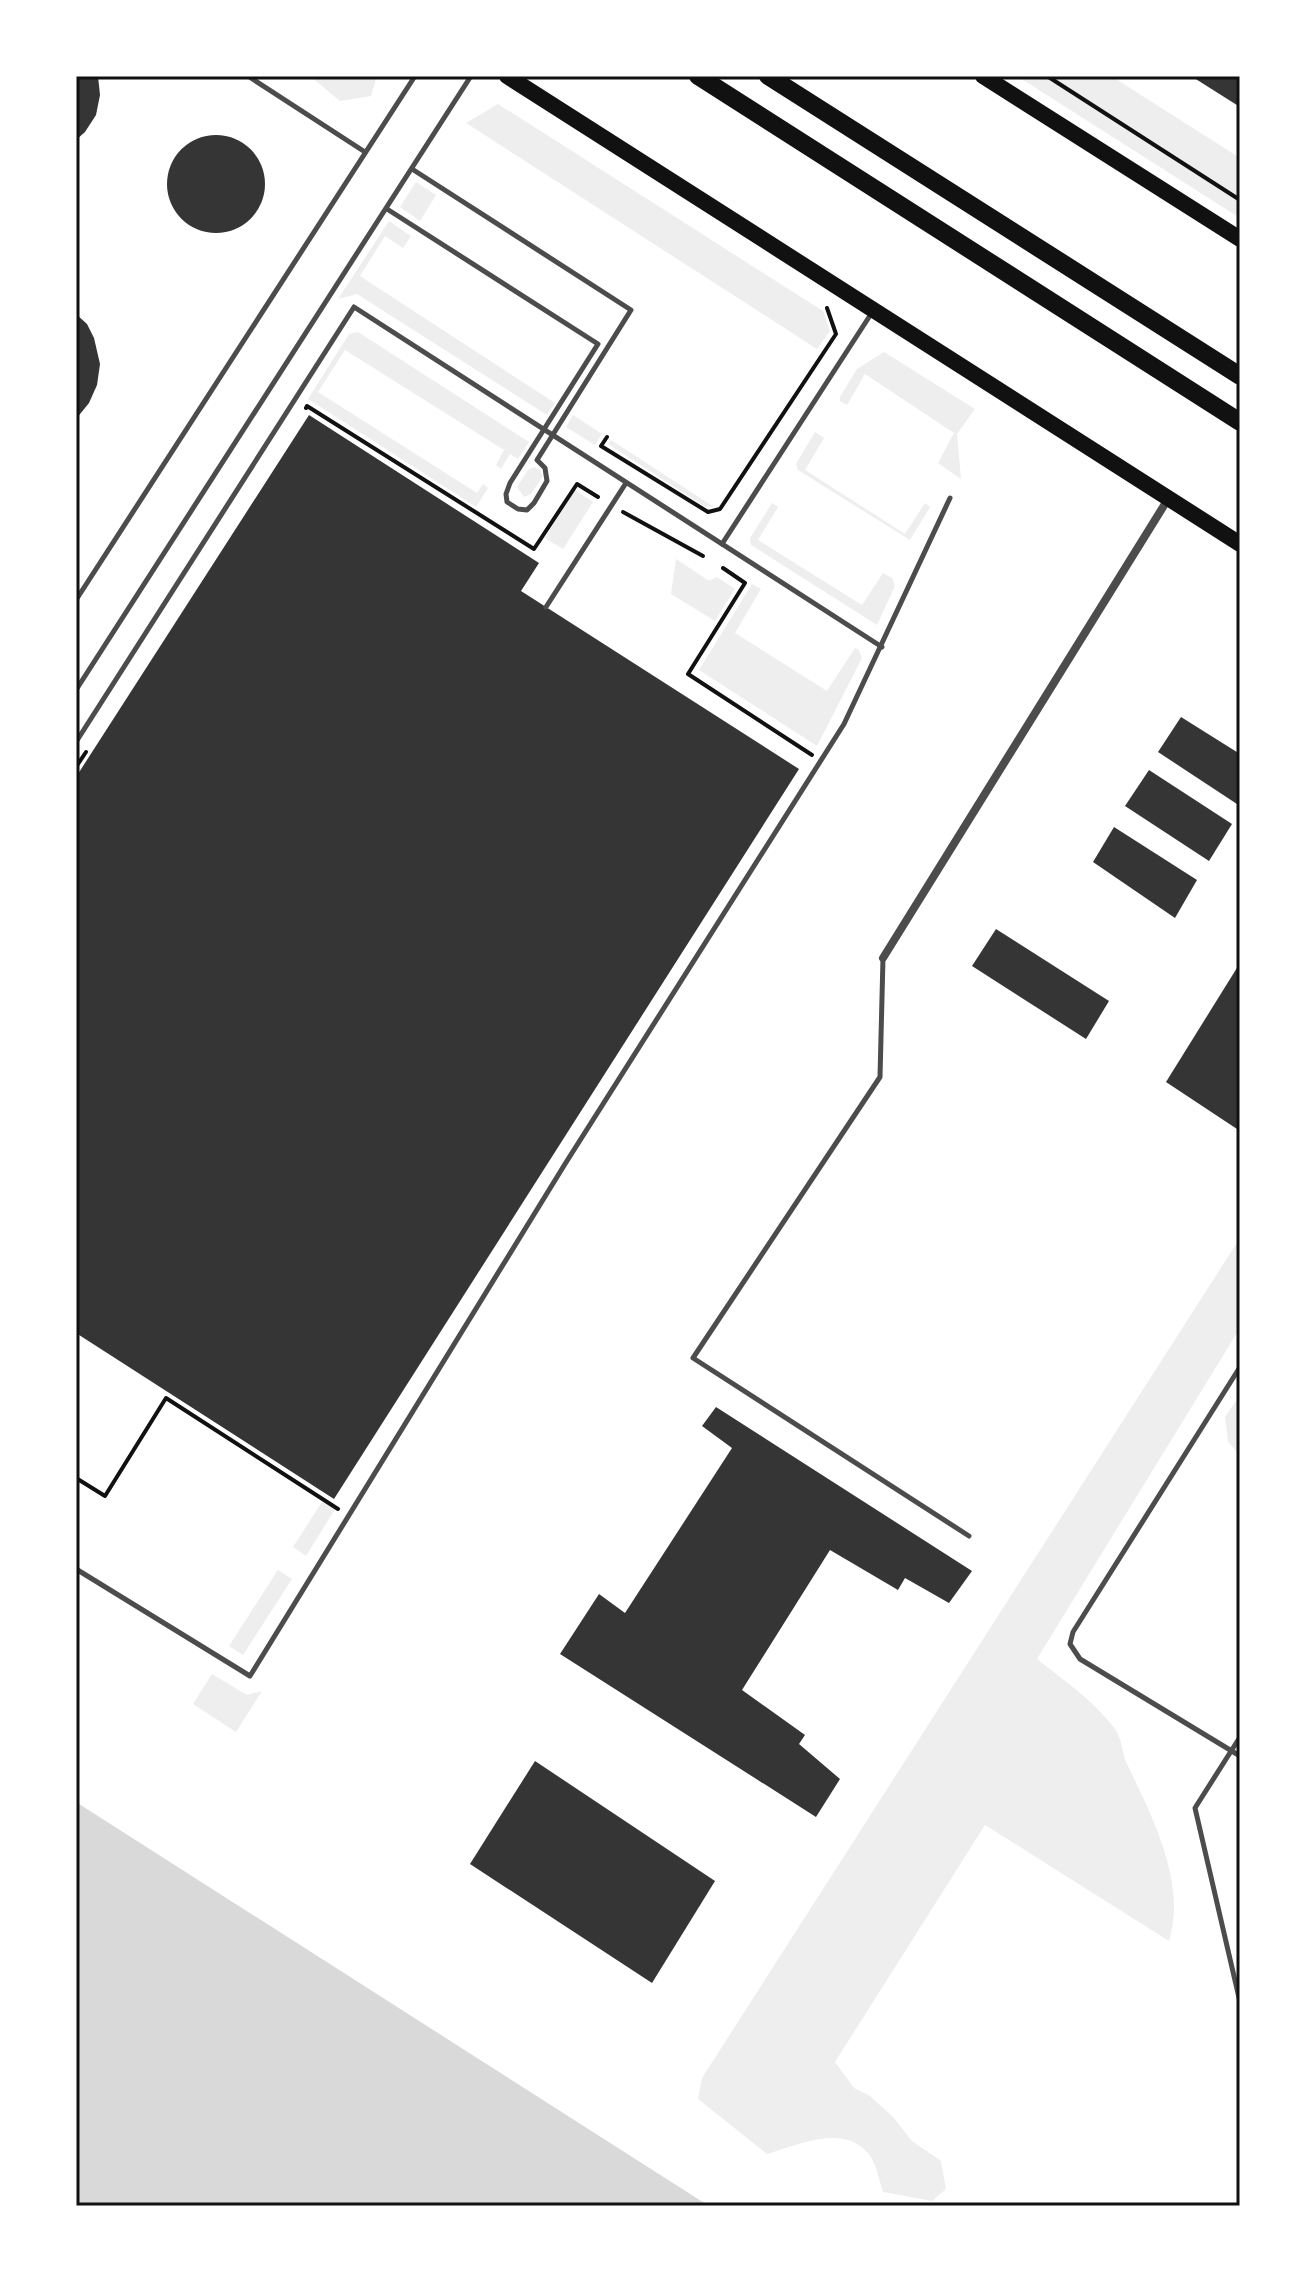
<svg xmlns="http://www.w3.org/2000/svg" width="1316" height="2282" font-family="Manrope,sans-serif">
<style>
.green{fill:#eee}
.water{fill:#d9d9d9}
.building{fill:#353535}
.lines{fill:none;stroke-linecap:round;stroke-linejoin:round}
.path{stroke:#111;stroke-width:4}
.service{stroke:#4c4c4c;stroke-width:5}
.minor{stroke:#4c4c4c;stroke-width:8}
.trunk{stroke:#111;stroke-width:16}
.motorway{stroke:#111;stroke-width:18}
.neatline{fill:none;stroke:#111;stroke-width:3}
</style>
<rect width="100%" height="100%" fill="#fff"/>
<!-- green -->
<g class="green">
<path d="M310 76H377L371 96 340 101Z"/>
<path d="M1017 76H1111L1240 158V218Z"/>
<path d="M498 104 823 311 830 331 817 349 466 123Z"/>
<path d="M416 182 436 195 420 221 400 207Z"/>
<path d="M389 221 411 236 403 248 385 236 360 276 555 403 547 415 357 294 338 299Z"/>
<path d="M358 332 529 442 518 459 510 454 501 469 496 465 504 450 345 350 318 392 477 493 483 484 488 488 476 507 308 399 349 334Z"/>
<path d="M884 352 975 409 957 434 961 479 938 463 954 433 865 374 847 405 840 401V397L857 369Z"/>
<path d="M573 415 602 434 595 445 566 427Z"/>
<path d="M815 432 824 438 805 470 905 534 925 503 930 507 910 540 798 470 796 464Z"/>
<path d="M611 440 714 507 704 506 608 444Z"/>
<path d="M534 467 540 470 543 476 531 494 524 497 517 487 528 470Z"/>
<path d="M575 490 593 502 563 549 545 538Z"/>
<path d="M772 503 778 507 758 540 862 605 883 573 892 578 895 586 877 625 751 545 750 538Z"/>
<path d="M676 559 709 581 717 577 735 589 715 621 671 594Z"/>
<path d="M752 584 761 589 735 633 827 691 855 648 859 650 862 658 817 746 699 670Z"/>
<path d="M1240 1238V1328L1037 1659C1065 1681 1093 1700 1115 1729 1122 1739 1122 1753 1127 1764 1152 1816 1187 1883 1169 1941L985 1825 835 2062 854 2088 870 2096 893 2117 912 2141 941 2161 946 2189 932 2201 883 2192C879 2180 876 2161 867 2152 842 2124 797 2145 767 2154L698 2099 702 2078Z"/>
<path d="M1240 1395V1455L1228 1442 1225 1417Z"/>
<path d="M322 1502 335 1509 306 1556 293 1547Z"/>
<path d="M278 1570 292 1579 243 1655 229 1646Z"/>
<path d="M212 1674 247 1695 262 1691 236 1732 193 1704Z"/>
</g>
<!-- water -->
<path class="water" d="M76 1802 709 2206H76Z"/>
<!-- building -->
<g class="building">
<path d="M76 76H98L100 95 96 115 85 132 76 140Z"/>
<path d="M1191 76H1240V107Z"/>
<circle cx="216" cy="184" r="49"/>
<path d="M76 314 87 324 94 338 100 364 97 385 89 403 76 419Z"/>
<path d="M309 415 539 563 521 591 799 769 334 1499 76 1333V777Z"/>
<path d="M1181 717 1240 754V806L1158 752Z"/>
<path d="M1149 770 1232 824 1209 861 1125 806Z"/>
<path d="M1114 827 1197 880 1175 918 1093 862Z"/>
<path d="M996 929 1109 1001 1086 1039 972 966Z"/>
<path d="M1240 963V1131L1166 1082Z"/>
<path d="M716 1407 972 1571 949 1603 905 1578 898 1590 830 1550 742 1690 805 1735 799 1744 840 1779 816 1817 560 1654 599 1594 625 1613 732 1448 702 1426Z"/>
<path d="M535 1761 715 1881 652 1983 470 1864Z"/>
</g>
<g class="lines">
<!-- path -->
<g class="path">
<path d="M1047 76 1240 200"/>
<path d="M306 408 307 406 534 549 577 484 598 497"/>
<path d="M607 437 601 446 708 512 720 509 836 334 827 308"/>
<path d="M623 512 703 556"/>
<path d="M723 568 745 583 688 674 812 755"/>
<path d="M76 767 86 752"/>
<path d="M76 1478 105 1496 166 1398 338 1509"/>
</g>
<!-- service -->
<g class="service">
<path d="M248 76 365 152"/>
<path d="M387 209 598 344 510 483 506 494 507 502 518 509 527 510 534 503 547 481 545 468 537 460 631 310 412 169"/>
<path d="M722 544 871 314"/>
<path d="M76 600 415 76"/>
<path d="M546 607 626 483"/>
<path d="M76 690 471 76"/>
<path d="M76 742 354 307 882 647"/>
<path d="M883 958 880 1077 693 1358 969 1536"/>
<path d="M76 1335 77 1334"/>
<path d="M1240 1367 1073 1632 1070 1644 1080 1659 1240 1756"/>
<path d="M76 1569 250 1676 565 1164 844 724 950 498"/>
<path d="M1240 1737 1195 1808 1240 2002"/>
</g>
<!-- minor -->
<path class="minor" d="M883 958 1168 499"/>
<!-- trunk -->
<g class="trunk">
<path d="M507 76 1240 544"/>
<path d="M983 76 1240 239"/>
</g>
<!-- motorway -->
<g class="motorway">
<path d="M698 76 1240 422"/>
<path d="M768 76 1240 376"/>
</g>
</g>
<!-- border -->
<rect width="1316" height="2282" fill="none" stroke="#ffffff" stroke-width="156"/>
<rect x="78" y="78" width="1160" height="2126" class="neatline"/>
</svg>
